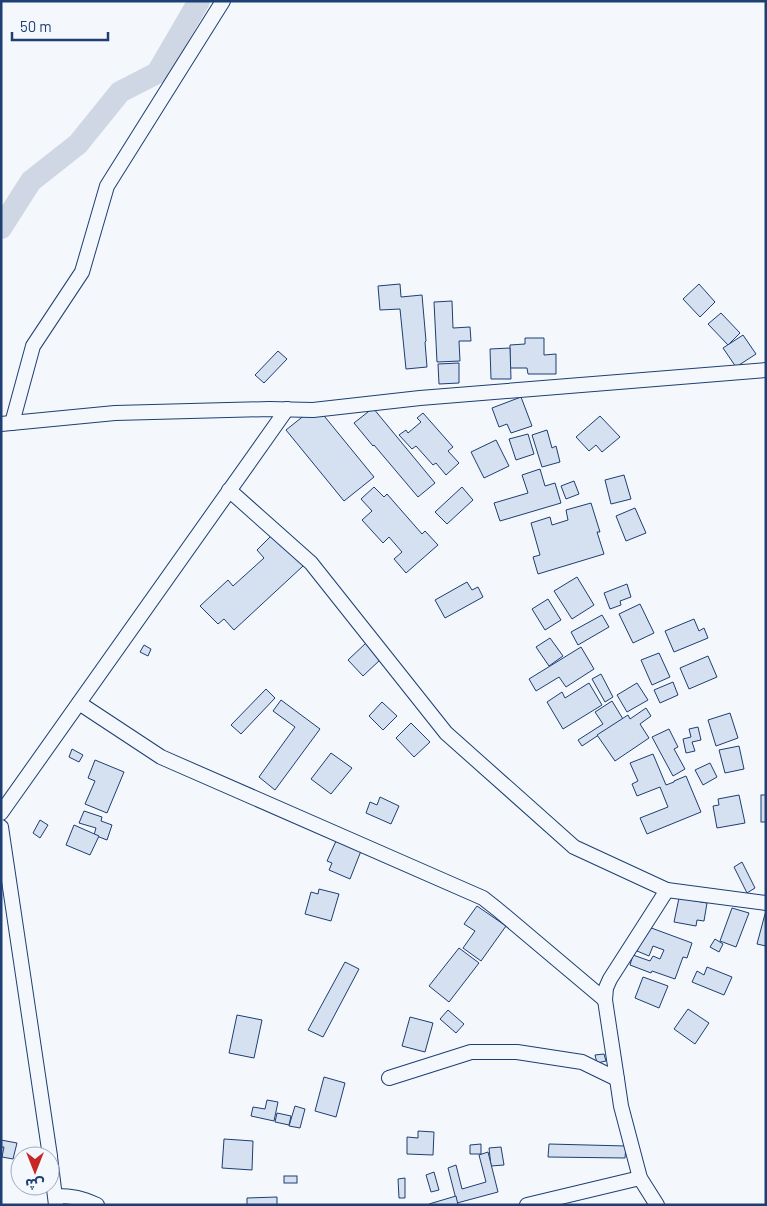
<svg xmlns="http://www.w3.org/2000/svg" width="767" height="1206" font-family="Barlow,'Noto Sans Arabic',sans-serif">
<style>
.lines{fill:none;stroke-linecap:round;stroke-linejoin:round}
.river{stroke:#cfd7e4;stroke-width:22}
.building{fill:#d5e0f0;stroke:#1d3f73}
.minor-casing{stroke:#1d3f73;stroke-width:16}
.minor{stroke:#f4f7fb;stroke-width:14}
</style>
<rect width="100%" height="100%" fill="#f4f7fb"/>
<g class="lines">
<!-- river -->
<path class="river" d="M1 228 31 181 78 144 120 92 157 73 199 1"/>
</g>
<!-- building -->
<g class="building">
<path d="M400 284 401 297 422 295 426 341 425 342 427 367 406 369 400 309 380 310 378 286Z"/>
<path d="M699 284 715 302 700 317 683 299Z"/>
<path d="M452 301 453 328 470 327 471 341H459L460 361 437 362 434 302Z"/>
<path d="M721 313 740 333 728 345 708 324Z"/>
<path d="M743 335 756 354 736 367 723 348Z"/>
<path d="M525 338H544V355L556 354V374H528L527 368H510V345L525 344Z"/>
<path d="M510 348 511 379H491L490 349Z"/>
<path d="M278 351 287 359 264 383 255 375Z"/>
<path d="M459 363V383L439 384 438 364Z"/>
<path d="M521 397 532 426 511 433 507 424 499 427 492 408Z"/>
<path d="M316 406 374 477 344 501 286 430Z"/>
<path d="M373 408 435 483 418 497 374 445 373 446 354 423Z"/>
<path d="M423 413 453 447 448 451 459 463 446 475 436 463 433 465 416 446 412 449 399 435 406 430 408 433 421 422 417 418Z"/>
<path d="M600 416 620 437 602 452 596 445 589 451 576 437Z"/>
<path d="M547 430 552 448 556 446 560 462 542 467 532 435Z"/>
<path d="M528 434 534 454 516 460 509 439Z"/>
<path d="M496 440 509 466 484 478 471 452Z"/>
<path d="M540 469 545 486 555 483 561 503 500 521 494 503 528 493 522 475Z"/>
<path d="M624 475 631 499 611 504 605 480Z"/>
<path d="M574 481 579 494 566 499 561 486Z"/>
<path d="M374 487 384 497 387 494 422 534 425 531 438 545 406 573 394 559 402 552 389 537 383 543 362 520 372 511 361 499Z"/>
<path d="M462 487 473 500 447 524 435 512Z"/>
<path d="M591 503 600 532H597L604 554 538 574 533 557 540 555 531 523 550 517 552 525 568 520 566 510Z"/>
<path d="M635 508 646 533 626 541 616 516Z"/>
<path d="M273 534 303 566 234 630 224 619 218 624 200 606 228 580 233 586 264 558 257 550Z"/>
<path d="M577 577 594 605 572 619 554 591Z"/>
<path d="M467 582 472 590 478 587 483 597 445 618 435 600Z"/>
<path d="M627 584 631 597 620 601 621 605 610 609 604 593Z"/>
<path d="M548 599 561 620 545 630 532 609Z"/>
<path d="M640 604 654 633 633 643 619 614Z"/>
<path d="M602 615 609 627 578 645 571 632Z"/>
<path d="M694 619 699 631 704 628 708 638 674 652 665 631Z"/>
<path d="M550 638 563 656 549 666 536 647Z"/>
<path d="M366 643 381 659 363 676 348 660Z"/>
<path d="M144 645 151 649 148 656 140 652Z"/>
<path d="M581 647 594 669 566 687 559 677 536 691 529 679Z"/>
<path d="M659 653 670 677 652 685 641 660Z"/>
<path d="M708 656 717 677 689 689 680 668Z"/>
<path d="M601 674 613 697 605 702 592 679Z"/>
<path d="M673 682 678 695 660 703 654 690Z"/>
<path d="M589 683 602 705 563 729 547 702 562 692 565 698Z"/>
<path d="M637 683 648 700 627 712 617 695Z"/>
<path d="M266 689 275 698 241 734 231 725Z"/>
<path d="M281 700 320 729 275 790 259 777 295 727 273 711Z"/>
<path d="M612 701 623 719 582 746 578 740 603 724 595 712Z"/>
<path d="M382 702 397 716 383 730 369 716Z"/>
<path d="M646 708 651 716 640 724 649 738 615 761 597 735 628 715 630 719Z"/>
<path d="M730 713 738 738 716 746 708 720Z"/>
<path d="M411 723 430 742 414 757 396 738Z"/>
<path d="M698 727 701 740 692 742 695 751 686 753 683 739 691 737 689 729Z"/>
<path d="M669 729 678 747 674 749 685 769 673 776 652 737Z"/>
<path d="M739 746 744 769 725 773 719 750Z"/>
<path d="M72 749 83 755 79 762 69 757Z"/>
<path d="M331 753 352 768 331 794 311 779Z"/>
<path d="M653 754 666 785 674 782V781L686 776 701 812 647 834 640 818 668 807 660 787 637 796 632 784 638 781 630 763Z"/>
<path d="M95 760 124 772 107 813 85 804 95 781 88 778Z"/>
<path d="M710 763 717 777 703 785 695 770Z"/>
<path d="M739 795 745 823 717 828 713 806 719 805 718 799Z"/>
<rect x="761" y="795" width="5" height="27"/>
<path d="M380 797 399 806 391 824 366 813 370 802 377 805Z"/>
<path d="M84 811 102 817 101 821 112 825 107 840 94 835 96 828 79 823Z"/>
<path d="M40 820 48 825 40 838 33 833Z"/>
<path d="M74 825 99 836 90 855 66 845Z"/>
<path d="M336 841 361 851 350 879 329 870 332 863 327 861Z"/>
<path d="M742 862 755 888 747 893 734 867Z"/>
<path d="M319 889 339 894 331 921 305 914 311 892 318 894Z"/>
<path d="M679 898 707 903 704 921 697 920 696 926 674 922Z"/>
<path d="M477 906 506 926 481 961 463 948 475 931 464 924Z"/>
<path d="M732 908 749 913 736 947 720 941Z"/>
<path d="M765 914H766V946L757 944Z"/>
<path d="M646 926 692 943 687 958 683 957 675 979 652 971 651 973 630 965 633 955 650 961 653 956 660 959 664 950 653 946 649 956 637 951Z"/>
<path d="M715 939 723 944 719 952 710 947Z"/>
<path d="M459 948 479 963 449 1002 429 986Z"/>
<path d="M345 962 359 969 323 1037 308 1030Z"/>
<path d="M707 967 732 977 724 995 692 982 697 971 704 975Z"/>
<path d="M643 977 668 986 659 1008 635 998Z"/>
<path d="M688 1009 709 1023 695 1044 674 1029Z"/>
<path d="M448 1010 464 1024 456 1033 440 1019Z"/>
<path d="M237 1015 262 1020 254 1058 229 1053Z"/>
<path d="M410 1017 433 1023 425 1052 402 1046Z"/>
<path d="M604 1054 606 1061 597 1063 595 1055Z"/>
<path d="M324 1077 345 1083 336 1117 315 1111Z"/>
<path d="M267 1100 278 1102 274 1121 251 1116 253 1107 265 1109Z"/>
<path d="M295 1106 305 1109 300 1128 289 1126Z"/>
<path d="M277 1113 291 1116 289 1125 275 1122Z"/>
<path d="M418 1131 434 1132 433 1155 407 1154V1137L418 1138Z"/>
<path d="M224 1139 253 1141 252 1170 222 1168Z"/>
<path d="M1 1140 17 1143 13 1159 2 1157 4 1147H1Z"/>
<path d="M481 1144V1154H470V1145Z"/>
<path d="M549 1144 626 1146 625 1158 548 1157Z"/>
<path d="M501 1147 504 1165 491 1166 489 1148Z"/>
<path d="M488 1152 498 1192 457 1203 448 1168 456 1165 462 1189 486 1182 479 1155Z"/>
<path d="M434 1172 439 1190 431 1192 426 1175Z"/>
<rect x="284" y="1176" width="13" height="7"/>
<path d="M405 1178V1198H399L398 1179Z"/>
<path d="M456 1196 458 1205H429V1204Z"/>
<path d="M277 1197V1205H247V1198Z"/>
</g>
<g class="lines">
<!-- minor casing -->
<g class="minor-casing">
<g id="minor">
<path d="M12 423 33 346 82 272 107 186 223 1"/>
<path d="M1 424 115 413 269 409 313 410 420 398 766 370"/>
<path d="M229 490 311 563 446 733 574 847 667 890 766 903"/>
<path d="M79 703 161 757 483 898 497 909 605 1000"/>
<path d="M1 813 287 409"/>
<path d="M1 827 50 1156"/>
<path d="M389 1078 471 1052H517L582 1062 617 1079"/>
<path d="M50 1157 56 1205"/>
<path d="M56 1196C73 1196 81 1198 97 1205"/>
<path d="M527 1205 640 1178"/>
<path d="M657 1205 640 1178 621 1106 617 1079 605 1000 606 988 610 979 667 890"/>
</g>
</g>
<!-- minor -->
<use href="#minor" class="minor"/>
</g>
<!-- border -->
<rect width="767" height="1206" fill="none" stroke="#1d3f73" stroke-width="5"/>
<!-- north arrow -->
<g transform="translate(35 1171) rotate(180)"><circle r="24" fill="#f4f7fb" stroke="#9eadc5"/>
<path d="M0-4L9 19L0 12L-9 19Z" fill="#c62828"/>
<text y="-8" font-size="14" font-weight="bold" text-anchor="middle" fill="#1d3f73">ش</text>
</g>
<!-- scale -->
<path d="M12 32v8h96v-8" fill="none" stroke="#1d3f73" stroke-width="2.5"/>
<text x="20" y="32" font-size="15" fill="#1d3f73" stroke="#f4f7fb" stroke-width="4" paint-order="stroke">50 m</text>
</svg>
